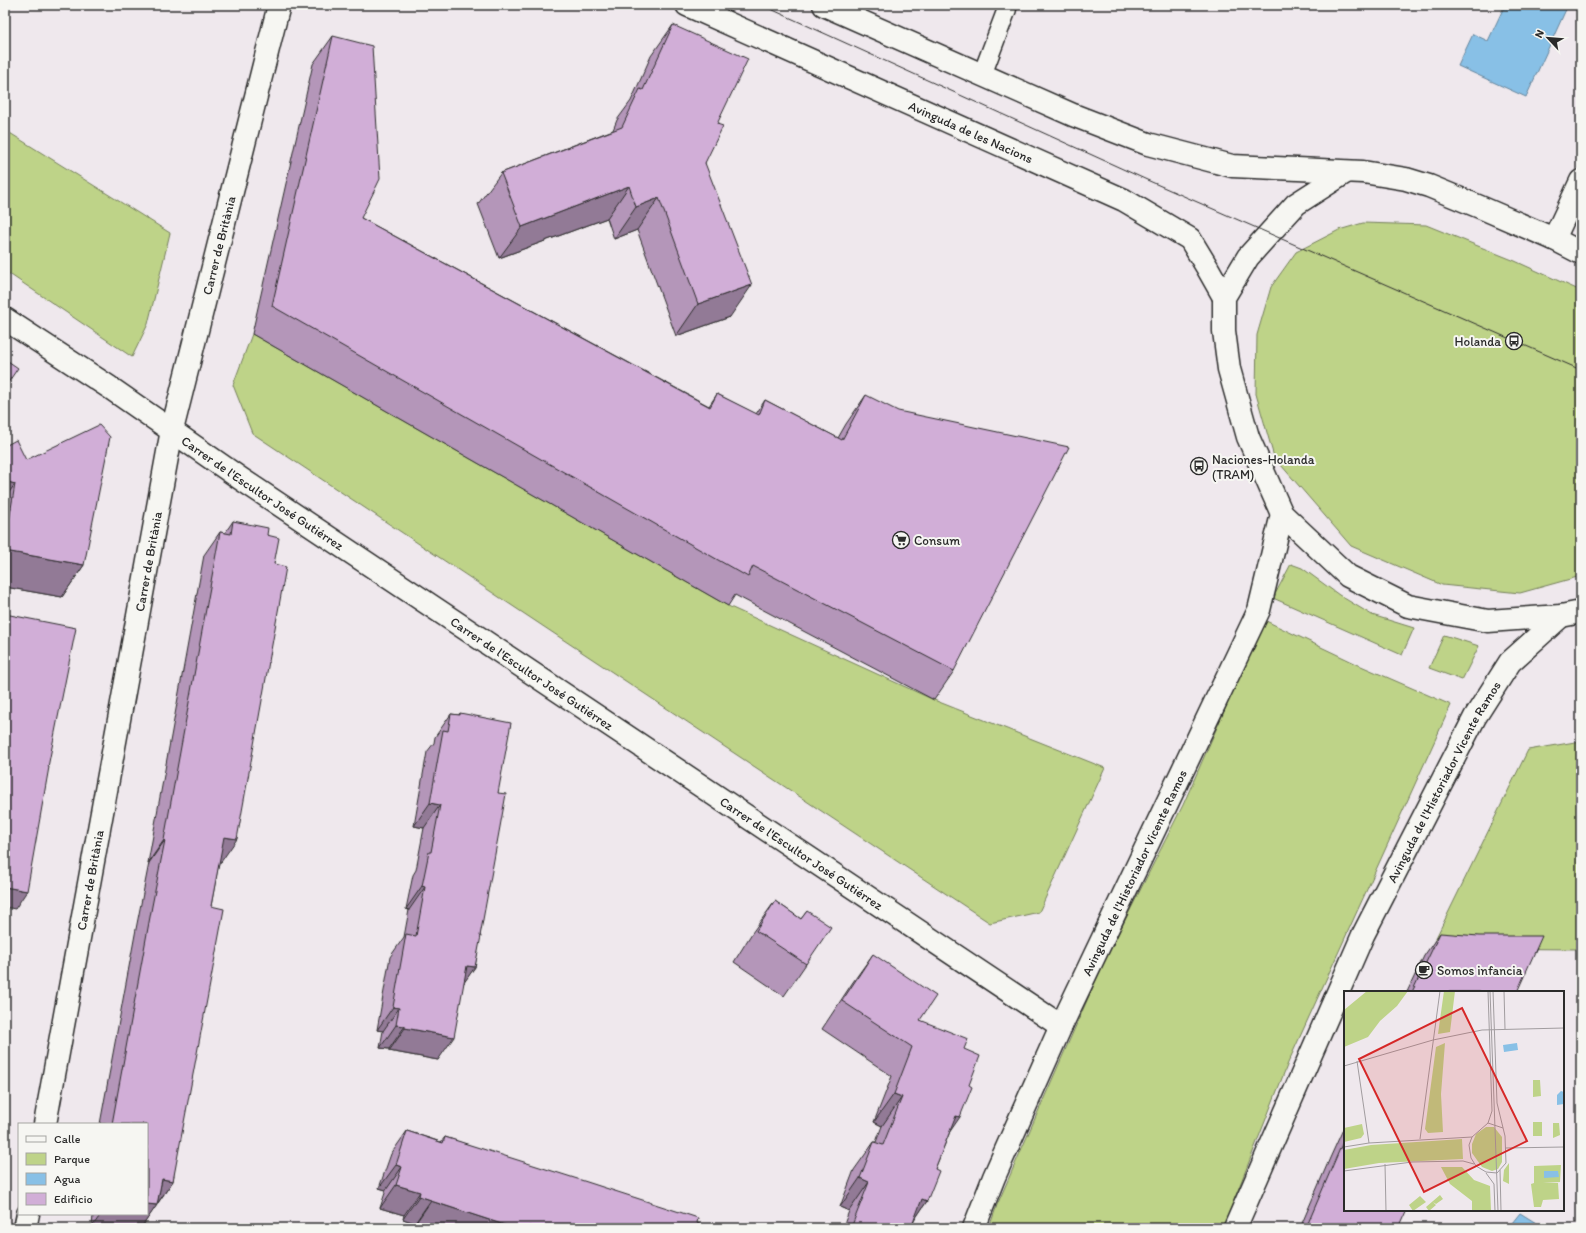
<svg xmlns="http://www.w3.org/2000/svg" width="1586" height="1233" font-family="Itim,sans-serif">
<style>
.green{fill:#bed388;stroke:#747f5a}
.water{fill:#88c0e6;stroke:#63849b}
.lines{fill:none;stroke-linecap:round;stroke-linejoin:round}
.service-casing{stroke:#2b2b2b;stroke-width:21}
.minor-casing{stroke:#2b2b2b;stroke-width:25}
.tertiary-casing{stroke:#2b2b2b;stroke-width:25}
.secondary-casing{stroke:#2b2b2b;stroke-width:25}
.service{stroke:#f6f6f2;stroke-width:18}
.minor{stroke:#f6f6f2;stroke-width:22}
.tertiary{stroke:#f6f6f2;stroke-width:22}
.secondary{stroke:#f6f6f2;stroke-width:22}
.tram{stroke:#2b2b2b;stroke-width:1}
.wall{fill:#b496b9;stroke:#2b2b2b}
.shaded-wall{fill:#927a96;stroke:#2b2b2b}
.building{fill:#d1aed7;stroke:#2b2b2b}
.labels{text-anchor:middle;stroke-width:4;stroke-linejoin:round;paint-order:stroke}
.street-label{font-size:13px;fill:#2b2b2b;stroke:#f6f6f2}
.poi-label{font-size:13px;fill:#2b2b2b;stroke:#f6f6f2;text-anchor:start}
.inset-road{fill:none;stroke:#a19c9f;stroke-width:1}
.view{fill:#d62828;fill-opacity:0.15;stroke:#d62828;stroke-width:2}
.inset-edge{fill:none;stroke:#2b2b2b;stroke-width:2}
</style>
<rect width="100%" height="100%" fill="#efe8ed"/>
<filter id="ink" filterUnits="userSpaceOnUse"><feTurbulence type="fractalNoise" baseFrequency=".025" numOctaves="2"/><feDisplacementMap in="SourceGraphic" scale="8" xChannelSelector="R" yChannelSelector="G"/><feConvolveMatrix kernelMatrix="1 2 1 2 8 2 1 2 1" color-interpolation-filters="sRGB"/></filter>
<g filter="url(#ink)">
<!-- green -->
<g class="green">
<path d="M5 130 170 233 148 324 132 357 5 271Z"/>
<path d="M1363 223 1426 225 1515 261 1581 291V576L1520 593 1442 585 1351 546 1274 457 1256 394 1257 335 1271 287 1296 252 1339 230Z"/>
<path d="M252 334 728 606 934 700 1105 768 1039 912 990 923 252 433 233 385Z"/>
<path d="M1291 564 1302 568 1339 595 1372 615 1414 628 1402 655 1273 598Z"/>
<path d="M1264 620 1361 666 1451 705 1288 1063 1223 1228H989L997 1205 1103 964 1183 805Z"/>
<path d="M1444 635 1479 646 1462 680 1429 668Z"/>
<path d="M1581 741V949L1431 948 1528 750Z"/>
</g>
<!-- water -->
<g class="water">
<path d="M1505 5H1568L1526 97 1458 66 1473 34 1488 41Z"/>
<path d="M1520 1213 1541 1226V1228H1508Z"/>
</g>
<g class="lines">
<!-- service casing -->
<g class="service-casing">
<path id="service" d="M982 75 1007 9"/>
</g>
<!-- minor casing -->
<g class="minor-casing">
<g id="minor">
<path d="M1554 239 1581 181"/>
<path id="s1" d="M5 319 109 387 241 479 1061 1026"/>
<path id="s2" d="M45 1124 172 430 279 5"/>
<path d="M25 1228 28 1214"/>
</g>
</g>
<!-- tertiary casing -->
<g class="tertiary-casing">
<g id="tertiary">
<path id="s3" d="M974 1228 994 1177 1061 1026 1259 610 1282 514"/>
<path id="s4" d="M1235 1228 1363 935 1475 717 1510 662 1561 616"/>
</g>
</g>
<!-- secondary casing -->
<g class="secondary-casing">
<g id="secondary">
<path id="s5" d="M687 5 1124 200 1190 239 1207 267 1224 297"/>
<path d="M824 5 1073 115 1148 144 1232 166 1363 172 1406 179 1429 186 1480 207 1554 239 1581 253"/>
<path d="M1346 172 1296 204 1248 257 1224 297V331L1229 369 1248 437 1282 514 1348 576 1408 606 1488 621 1561 616 1581 612"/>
</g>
</g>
<!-- service -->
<use href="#service" class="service"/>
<!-- minor -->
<use href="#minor" class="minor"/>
<!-- tertiary -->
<use href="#tertiary" class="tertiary"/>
<!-- secondary -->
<use href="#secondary" class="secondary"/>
<!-- tram -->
<path class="tram" d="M762 5 1147 180 1581 370"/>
</g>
<!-- wall -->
<g class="wall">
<path d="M673 25 717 124 705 163 730 317 676 336 637 230 614 239 607 218 499 258 478 204 501 173 613 130 617 120 631 101 651 56Z"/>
<path d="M333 36 361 218 709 406 717 394 756 414 765 400 838 438 846 424 866 395 954 671 934 700 735 595 728 606 252 334 313 64Z"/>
<path d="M5 446 26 460 84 565 62 597 5 587Z"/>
<path d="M233 521 267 535 274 564 221 862H219L211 906 173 1181 141 1228 132 1227H92L93 1215 89 1214H147V1124H100L136 929 149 863H148L204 555 220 532 225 533Z"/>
<path d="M460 713 498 793 480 936 475 967 464 982 438 1060 389 1051V1049L380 1048 383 1031 377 1030 390 957 404 937 409 910 406 909 413 875 416 870 424 828 414 826 427 752 434 743 435 737 451 714 459 715Z"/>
<path d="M775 901 801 919 807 911 806 964 784 996 734 962 752 933Z"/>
<path d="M1440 933 1517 992H1407L1424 956Z"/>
<path d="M873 954 920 1020 964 1049 949 1134 935 1169 927 1201 915 1219 911 1228H840L842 1226 843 1227 849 1211 840 1207 854 1170 874 1142H876L882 1126 874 1122 892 1076 822 1029 853 982Z"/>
<path d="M1345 1125V1210L1399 1228H1300L1330 1158Z"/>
<path d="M407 1131 441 1142 445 1137 710 1228H427L415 1224V1223L403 1219 404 1215 380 1208 386 1190 379 1188 391 1154Z"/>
</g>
<!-- shaded-wall -->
<g class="shaded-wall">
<path d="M629 186 607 218 499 258 522 227Z"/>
<path d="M659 198 637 230 614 239 636 207Z"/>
<path d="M752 285 730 317 676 336 698 304Z"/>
<path d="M5 481 15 484 5 498Z"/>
<path d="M5 551 84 565 62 597 5 587Z"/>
<path d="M430 803 440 805 424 828 414 826Z"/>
<path d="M224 837 237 839 221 862 208 860Z"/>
<path d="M164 840H165L149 863H148Z"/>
<path d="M422 886 425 887 409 910 406 909Z"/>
<path d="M5 887 27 891 15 909 5 907Z"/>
<path d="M467 966 475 967 459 990Z"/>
<path d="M393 1007 399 1008 383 1031 377 1030Z"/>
<path d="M396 1025 405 1026 389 1049 380 1048Z"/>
<path d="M405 1028 454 1037 438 1060 389 1051Z"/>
<path d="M894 1094 902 1097 882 1126 874 1122Z"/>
<path d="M956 1116 960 1117 940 1146Z"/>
<path d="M396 1165 402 1167 386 1190 379 1188Z"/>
<path d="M860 1178 869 1182 849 1211 840 1207Z"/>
<path d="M162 1179 173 1181 157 1204Z"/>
<path d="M396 1185 420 1192 404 1215 380 1208Z"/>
<path d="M419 1196 431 1200 415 1223 403 1219Z"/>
<path d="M922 1199 927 1201 909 1228Z"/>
<path d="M431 1201 514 1228H427L415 1224Z"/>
<path d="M147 1204 157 1205 141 1228 132 1227 131 1228H97L92 1227 101 1214H147Z"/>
<path d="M529 1226 536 1228H527Z"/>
</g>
<!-- building -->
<g class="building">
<path d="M673 25 748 59 717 124 723 126 705 163 752 285 698 304 659 198 636 207 629 186 522 227 501 173 622 127 640 89 643 90Z"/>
<path d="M333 36 372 46 380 179 361 218 710 407 717 394 759 415 765 400 842 440 866 395 898 411 1069 447 954 671 753 566 748 577 272 306Z"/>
<path d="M5 359 18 368 5 387Z"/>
<path d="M99 425 110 437 84 565 5 551V546L15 484 5 481V446L16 440 26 460Z"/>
<path d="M233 521 268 528 267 535 279 538 274 564 286 567 237 839 224 837 211 906 224 909 173 1181 162 1179 157 1205 147 1204V1124H112L152 906 165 840H164L220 532 231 534Z"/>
<path d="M5 614 76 628 48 767H49L27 891 5 887Z"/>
<path d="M460 713 511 723 498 793 506 794 480 936H481L475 967 467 966 454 1037 405 1028V1026L396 1025 399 1008 393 1007 406 934 416 936 425 887 422 886 429 852H431L440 805 430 803 443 730 448 731 451 714 460 715Z"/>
<path d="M775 901 801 919 807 911 831 927 806 964 756 931Z"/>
<path d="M1440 933 1479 936H1542L1517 992H1412Z"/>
<path d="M873 954 936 996 920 1020 968 1039 964 1049 980 1056 969 1085 972 1087 960 1117 956 1116 935 1169 939 1171 927 1201 922 1199 911 1228H851L869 1182 860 1178 874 1142 883 1145 902 1097 894 1094 912 1047 842 1001Z"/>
<path d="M407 1131 443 1143 445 1137 587 1182 698 1218 697 1223 710 1228H536L529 1226 528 1228H514L431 1201V1200L419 1196 420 1192 396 1185 402 1167 396 1165Z"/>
<path d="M1345 1137V1210H1407L1399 1228H1306Z"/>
</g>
</g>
<!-- icons -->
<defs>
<g id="bus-ring" transform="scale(0.9)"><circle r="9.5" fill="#f6f6f2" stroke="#2b2b2b" stroke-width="1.5"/><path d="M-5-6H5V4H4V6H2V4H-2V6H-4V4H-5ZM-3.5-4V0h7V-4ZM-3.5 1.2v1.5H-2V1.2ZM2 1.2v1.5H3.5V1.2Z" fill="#2b2b2b"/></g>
<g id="supermarket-ring" transform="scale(0.9)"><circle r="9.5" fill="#f6f6f2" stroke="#2b2b2b" stroke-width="1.5"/><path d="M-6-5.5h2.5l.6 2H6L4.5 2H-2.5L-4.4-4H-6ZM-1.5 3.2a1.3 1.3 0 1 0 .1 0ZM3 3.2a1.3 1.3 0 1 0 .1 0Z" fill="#2b2b2b"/></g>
<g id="cafe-ring" transform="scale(0.9)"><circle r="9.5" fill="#f6f6f2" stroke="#2b2b2b" stroke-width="1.5"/><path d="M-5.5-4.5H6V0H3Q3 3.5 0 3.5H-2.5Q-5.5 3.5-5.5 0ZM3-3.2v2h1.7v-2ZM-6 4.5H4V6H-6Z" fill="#2b2b2b"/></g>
</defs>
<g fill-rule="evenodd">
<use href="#bus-ring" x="1514" y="341"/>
<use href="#bus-ring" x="1199" y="466"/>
<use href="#supermarket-ring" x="901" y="540"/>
<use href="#cafe-ring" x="1424" y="970"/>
</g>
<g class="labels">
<!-- street labels -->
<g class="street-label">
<text dy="5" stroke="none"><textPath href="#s5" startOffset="311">Avinguda de les Nacions</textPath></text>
<text dy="5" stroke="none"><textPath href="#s2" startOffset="896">Carrer de Britània</textPath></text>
<text dy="5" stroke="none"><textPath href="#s1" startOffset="311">Carrer de l'Escultor José Gutiérrez</textPath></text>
<text dy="5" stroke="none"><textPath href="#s2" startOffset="572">Carrer de Britània</textPath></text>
<text dy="5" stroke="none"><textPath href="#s1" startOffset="635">Carrer de l'Escultor José Gutiérrez</textPath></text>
<text dy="5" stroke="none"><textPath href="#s4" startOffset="493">Avinguda de l'Historiador Vicente Ramos</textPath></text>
<text dy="5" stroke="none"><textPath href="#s1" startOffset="959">Carrer de l'Escultor José Gutiérrez</textPath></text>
<text dy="5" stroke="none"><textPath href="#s3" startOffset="390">Avinguda de l'Historiador Vicente Ramos</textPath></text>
<text dy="5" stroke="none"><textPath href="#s2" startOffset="248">Carrer de Britània</textPath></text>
</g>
<!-- poi labels -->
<g class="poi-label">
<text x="1501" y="346" text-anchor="end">Holanda</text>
<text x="1212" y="464">Naciones-Holanda<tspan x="1212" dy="15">(TRAM)</tspan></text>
<text x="914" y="545">Consum</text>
<text x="1437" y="975">Somos infancia</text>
</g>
</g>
<!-- overview -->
<g transform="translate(1344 991)">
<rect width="220" height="220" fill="#efe8ed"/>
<path d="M23 0H64L53 15 36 30 24 46 0 56V19ZM100 0H111L106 41 94 43ZM101 52 97 103 99 141 84 142 81 138 92 56ZM189 89H196L197 105 189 106ZM189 131H198V145H189ZM209 132H215L216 144 209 147ZM18 133 20 143 17 147 0 151V137ZM142 136H150L158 146V171L154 178 148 180 138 176 128 162V153L132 143ZM118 148 119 168 35 172 0 178V159L27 154ZM165 172V193L159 190 160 179ZM217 174 216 191 199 192H214L215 208 199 209 197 216H190L187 193 190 192V175ZM97 176H118L130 189 146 195 147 220H128V210L106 193ZM96 204 99 208 92 213 89 211 92 214 85 220 82 216ZM76 205 82 211 69 220 65 214Z" fill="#bed388"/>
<path d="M173 52 174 59 160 61 159 54ZM217 100 220 101V113L213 114V104ZM200 180H214L215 186 200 187Z" fill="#88c0e6"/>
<path class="inset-road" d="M146 0 154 220M149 0 153 112 161 145 162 172 153 182 142 181 132 175 127 167 125 154 128 146 144 132 159 137M160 0 161 38M13 70 25 152M0 75 89 49 138 39 220 37M144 132 148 120 144 0M76 148 96 0M0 156 25 152 128 146M162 157 220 156M41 173 42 220M156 179 157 220M0 180 68 171 119 170 130 173M142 182 150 193 151 220"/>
<path class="view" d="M118 17 183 150 80 201 15 68Z"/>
<rect width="220" height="220" class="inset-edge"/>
</g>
<!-- margin -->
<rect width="1586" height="1233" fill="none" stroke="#f6f6f2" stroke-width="20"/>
<rect x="10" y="10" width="1566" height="1213" fill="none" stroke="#2b2b2b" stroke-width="1.5" filter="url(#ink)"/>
<!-- legend -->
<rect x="18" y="1123" width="130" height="92" fill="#f6f6f2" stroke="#a5a5a2"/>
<rect x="26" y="1136" width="20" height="6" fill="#f6f6f2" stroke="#a5a5a2"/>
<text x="54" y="1143" font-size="12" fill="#2b2b2b">Calle</text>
<rect x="26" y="1153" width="20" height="12" fill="#bed388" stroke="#a5a5a2"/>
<text x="54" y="1163" font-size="12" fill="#2b2b2b">Parque</text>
<rect x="26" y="1173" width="20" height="12" fill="#88c0e6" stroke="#a5a5a2"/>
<text x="54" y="1183" font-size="12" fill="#2b2b2b">Agua</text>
<rect x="26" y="1193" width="20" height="12" fill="#d1aed7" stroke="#a5a5a2"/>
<text x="54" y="1203" font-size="12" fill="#2b2b2b">Edificio</text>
<!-- north arrow -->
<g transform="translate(1548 38) rotate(296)" stroke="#f6f6f2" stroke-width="3" paint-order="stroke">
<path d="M0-3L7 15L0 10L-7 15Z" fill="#2b2b2b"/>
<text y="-6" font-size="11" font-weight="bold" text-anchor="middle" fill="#2b2b2b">N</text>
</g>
</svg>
